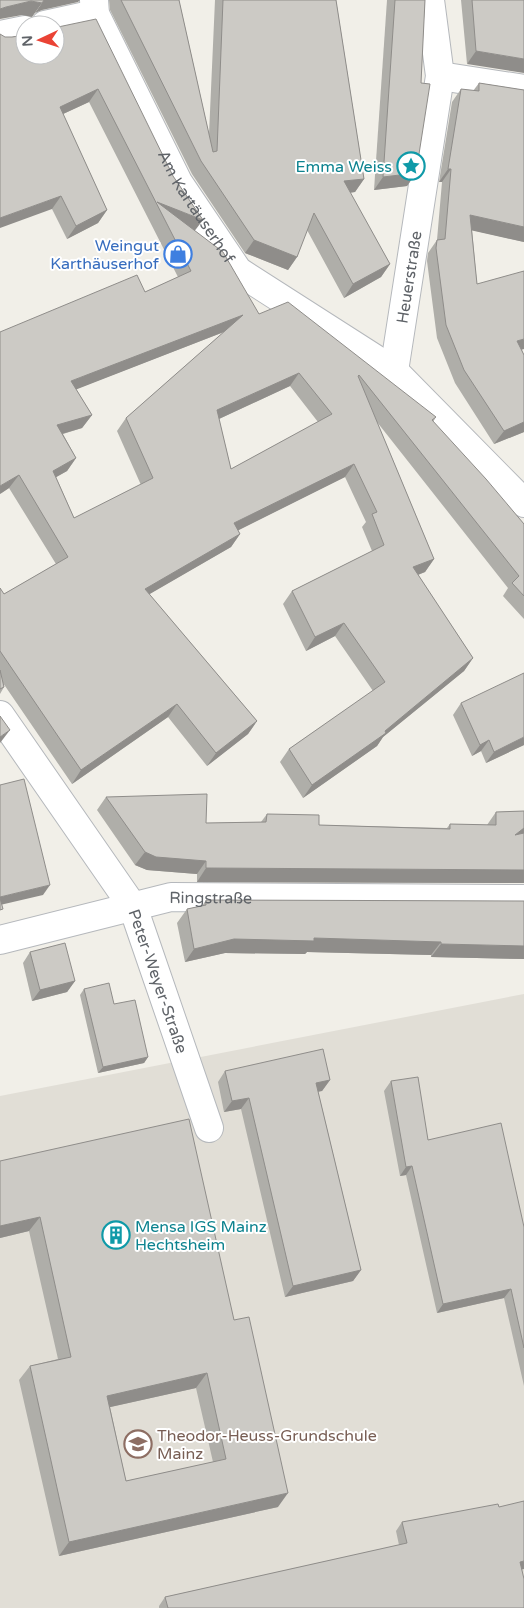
<svg xmlns="http://www.w3.org/2000/svg" width="524" height="1608" font-family="'Varela Round',sans-serif">
<style>
.education{fill:#e1ded6}
.lines{fill:none;stroke-linecap:round;stroke-linejoin:round}
.minor-casing{stroke:#b5b8bc;stroke-width:30}
.minor{stroke:#fff;stroke-width:28}
.wall{fill:#afaea9;fill-rule:evenodd}
.shaded-wall{fill:#8f8d8a}
.building{fill:#cccac5;stroke:#8f8d8a;fill-rule:evenodd}
.labels{text-anchor:middle;stroke-width:4;stroke-linejoin:round;paint-order:stroke}
.culture-label{font-size:16px;fill:#0d838f;stroke:#fff;text-anchor:end}
.street-label{font-size:16px;fill:#5f6368;stroke:#fff}
.shop-label{font-size:16px;fill:#366cbe;stroke:#fff;text-anchor:end}
.education-label{font-size:16px;fill:#785e54;stroke:#fff;text-anchor:start}
</style>
<rect width="100%" height="100%" fill="#f1efe8"/>
<!-- education -->
<path class="education" d="M524 994V1608H0V1096Z"/>
<g class="lines">
<!-- minor casing -->
<g class="minor-casing">
<g id="minor">
<path id="s1" d="M94 0 95 14 178 182 238 271 394 371 524 503"/>
<path d="M45 25 95 14"/>
<path d="M0 35 25 30"/>
<path d="M440 76 524 89"/>
<path id="s2" d="M394 371 440 76 430 0"/>
<path id="s3" d="M0 715 133 907 209 1128"/>
<path id="s4" d="M0 940 171 897 524 899"/>
</g>
</g>
<!-- minor -->
<use href="#minor" class="minor"/>
</g>
<!-- wall -->
<g class="wall">
<path d="M109 0H179L209 134 215 0H336L364 179 355 192 350 193 390 264 381 277 344 298 307 230 297 257 288 270 245 253 192 174 110 10Z"/>
<path d="M387 0H425L416 173 407 186 374 190Z"/>
<path d="M461 0H524L467 64Z"/>
<path d="M58 27 195 231 259 314 436 417 433 422 524 524V619L503 596 508 588 377 422 434 559 425 572 418 575 473 658 464 671 383 737 377 746 303 798 280 762 289 749 373 691 335 636 306 651 283 604 292 591 372 551 362 527 366 522 345 477 238 530 240 534 231 547 149 594 257 721 248 734 207 766 168 717 72 784 3 683 4 687 0 694V588L4 594 56 564 9 488 0 494 145 292 178 277 89 102 63 114 107 210 98 223 67 239 52 209 5 37H12ZM224 332 126 418 117 431 141 485 74 518 56 477 67 471 76 458 63 434 82 428 92 415 76 389ZM290 386 318 422 231 469 219 419Z"/>
<path d="M479 83 524 90V242L472 230 477 284 522 350 524 355V432L494 444 455 383 437 338 427 261 428 253 437 240 442 182H439L452 102 461 89 473 91Z"/>
<path d="M461 703 524 745 486 763 481 751 472 756 453 715Z"/>
<path d="M106 797 206 823 261 822 267 814 319 825 447 828 450 824 487 825 496 812 524 811V883L197 882V874L147 870 135 865 97 810Z"/>
<path d="M206 900 524 901V959L431 957V955L307 952 305 954 225 953 185 962 177 923 187 909 202 906Z"/>
<path d="M30 952 75 981 67 992 32 1001 23 963Z"/>
<path d="M84 989 114 1004 148 1057 144 1063 98 1073 80 995Z"/>
<path d="M225 1071 330 1080 322 1091H318L361 1270 353 1281 285 1297 241 1109 224 1112 218 1082Z"/>
<path d="M391 1081 428 1140 524 1227V1386L504 1298 437 1313 406 1175 400 1176 384 1091Z"/>
<path d="M0 1161 234 1320 278 1507 59 1556 19 1380 30 1366 58 1359 29 1231 0 1238ZM196 1388 213 1462 126 1481 110 1407Z"/>
<path d="M499 1507 522 1569 524 1608H159V1606L165 1597 399 1545 396 1531 402 1522Z"/>
</g>
<!-- shaded-wall -->
<g class="shaded-wall">
<path d="M44 0H80L78 2 42 10 35 13Z"/>
<path d="M31 1 42 3 32 17 22 15 0 19V9L6 7Z"/>
<path d="M476 51 524 59V73L467 64Z"/>
<path d="M98 89 89 102 50 120 60 107Z"/>
<path d="M448 169H451L442 182H439Z"/>
<path d="M416 173 407 186 374 190 383 177Z"/>
<path d="M364 179 355 192 335 194 344 181Z"/>
<path d="M61 196 52 209 0 228V218Z"/>
<path d="M157 202 203 220 193 233Z"/>
<path d="M107 210 98 223 67 239 76 226Z"/>
<path d="M470 215 524 227V242L461 228Z"/>
<path d="M254 240 297 257 288 270 245 253Z"/>
<path d="M390 264 381 277 344 298 353 284Z"/>
<path d="M243 315 234 328 62 395 71 381Z"/>
<path d="M524 339V349L508 354 517 341Z"/>
<path d="M299 373 290 386 208 424 217 410Z"/>
<path d="M92 415 82 428 48 438 57 425Z"/>
<path d="M524 422V432L494 444 504 431Z"/>
<path d="M76 458 67 471 44 484 53 471Z"/>
<path d="M354 464 345 477 225 537 234 523Z"/>
<path d="M19 475 9 488 0 494V486Z"/>
<path d="M240 534 231 547 136 602 145 589Z"/>
<path d="M434 559 425 572 404 580 413 567Z"/>
<path d="M344 623 335 636 306 651 315 637Z"/>
<path d="M473 658 464 671 383 737 377 746 303 798 312 785 385 731Z"/>
<path d="M177 704 168 717 72 784 81 770Z"/>
<path d="M257 721 248 734 207 766 216 753Z"/>
<path d="M10 730 0 743V737Z"/>
<path d="M524 737V745L486 763 494 752Z"/>
<path d="M489 740 481 751 472 756 480 745Z"/>
<path d="M524 828V834L515 835Z"/>
<path d="M145 852 206 861 197 874 147 870 135 865Z"/>
<path d="M206 868 524 870V883L197 882Z"/>
<path d="M50 885 43 895 0 905V897Z"/>
<path d="M314 938 441 942 431 955 307 952 305 954 225 953 185 962 194 949 234 939Z"/>
<path d="M441 944 524 946V959L431 957Z"/>
<path d="M75 981 67 992 32 1001 40 990Z"/>
<path d="M148 1057 144 1063 98 1073 103 1067Z"/>
<path d="M330 1080 322 1091 309 1094 316 1083Z"/>
<path d="M249 1098 241 1109 224 1112 232 1101Z"/>
<path d="M412 1166 406 1175 400 1176 406 1167Z"/>
<path d="M40 1217 29 1231 0 1238V1226Z"/>
<path d="M361 1270 353 1281 285 1297 293 1286Z"/>
<path d="M511 1289 504 1298 437 1313 443 1304Z"/>
<path d="M207 1373 196 1388 97 1410 107 1396Z"/>
<path d="M288 1493 278 1507 59 1556 69 1542Z"/>
<path d="M524 1561V1569L514 1571 520 1562Z"/>
</g>
<!-- building -->
<g class="building">
<path d="M0 0H44L42 3 31 1 6 7 0 9Z"/>
<path d="M121 0H179L213 152 217 151 223 0H336L364 179 344 181 390 264 353 284 314 213 297 257 254 240 201 161Z"/>
<path d="M395 0H425L421 83 430 84 416 173 383 177Z"/>
<path d="M472 0H524V59L476 51Z"/>
<path d="M96 19 173 176 203 220 157 202 223 252 259 314 288 302 436 417 432 420 486 479 524 524V596L512 583 519 576 359 375 358 376 434 559 413 567 473 658 385 731 386 733 312 785 289 749 385 682 344 623 315 637 292 591 384 545 372 514 377 512 354 464 234 523 240 534 145 589 257 721 216 753 177 704 81 770 0 651V588L4 594 68 557 19 475 0 486V332L137 275 145 292 191 271 98 89 60 107 107 210 76 226 61 196 0 218V34L5 37H12L25 35V55H55V27H58ZM243 315 126 418 153 478 74 518 53 471 76 458 57 425 92 415 71 381ZM299 373 332 414 231 469 217 410Z"/>
<path d="M479 83 524 90V227L470 215 477 284 524 271V339L517 341 524 355V422L504 431 464 370 446 325 436 248 437 240 445 239 451 169H448L461 89 479 91Z"/>
<path d="M0 670 4 687 0 689Z"/>
<path d="M524 673V737L494 752 489 740 480 745 461 703Z"/>
<path d="M0 716 10 730 0 737Z"/>
<path d="M24 779 50 885 0 897V785Z"/>
<path d="M207 794 206 823 266 822 267 814 319 815V825L450 829V824L496 825V812L524 811V828L515 835 524 833V870L206 868V861L156 857 145 852 106 797Z"/>
<path d="M0 898 3 909 0 910Z"/>
<path d="M206 900 524 901V946L441 944V942L314 938V941L234 939 194 949 187 909 206 905Z"/>
<path d="M65 943 75 981 40 990 30 952Z"/>
<path d="M109 983 114 1004 135 1000 148 1057 103 1067 84 989Z"/>
<path d="M323 1049 330 1080 316 1083 361 1270 293 1286 249 1098 232 1101 225 1071Z"/>
<path d="M418 1077 428 1140 501 1123 524 1227V1348L511 1289 443 1304 412 1166 406 1167 391 1081Z"/>
<path d="M189 1119 234 1320 249 1317 288 1493 69 1542 30 1366 71 1357 40 1217 0 1226V1161ZM207 1373 226 1459 126 1481 107 1396Z"/>
<path d="M524 1501V1561L520 1562 524 1579V1608H168L165 1597 407 1543 402 1522 498 1504 499 1507Z"/>
</g>
<!-- icons -->
<defs>
<g id="sight-ring" transform="scale(1.4375)"><circle r="9.5" fill="#fff" stroke="#0f9aa8" stroke-width="1.5"/><path d="M0-6L1.8-2.2L6-1.7L2.9 1.2L3.7 5.4L0 3.3L-3.7 5.4L-2.9 1.2L-6-1.7L-1.8-2.2Z" fill="#0f9aa8"/></g>
<g id="shop-ring" transform="scale(1.4375)"><circle r="9.5" fill="#fff" stroke="#3f7fe0" stroke-width="1.5"/><path d="M-5-2.5h2.3a2.7 3.5 0 0 1 5.4 0H5L5.5 6h-11ZM-1.5-2.5h3a1.5 2.3 0 0 0-3 0Z" fill="#3f7fe0"/></g>
<g id="building-ring" transform="scale(1.4375)"><circle r="9.5" fill="#fff" stroke="#0f9aa8" stroke-width="1.5"/><path d="M-4-6H4V6H1V3H-1V6H-4ZM-2.5-4.3h1.7v1.8h-1.7ZM.8-4.3h1.7v1.8H.8ZM-2.5-1h1.7V.8h-1.7ZM.8-1h1.7V.8H.8Z" fill="#0f9aa8"/></g>
<g id="school-ring" transform="scale(1.4375)"><circle r="9.5" fill="#fff" stroke="#8d6e63" stroke-width="1.5"/><path d="M0-5L7-2L0 1L-7-2ZM-4 1L0 2.5L4 1V4Q0 6-4 4Z" fill="#8d6e63"/></g>
</defs>
<g fill-rule="evenodd">
<use href="#sight-ring" x="411" y="166"/>
<use href="#shop-ring" x="178" y="254"/>
<use href="#building-ring" x="116" y="1235"/>
<use href="#school-ring" x="138" y="1444"/>
</g>
<g class="labels">
<!-- culture labels -->
<g class="culture-label">
<text x="392" y="172">Emma Weiss</text>
<text x="135" y="1232" text-anchor="start">Mensa IGS Mainz<tspan x="135" dy="18">Hechtsheim</tspan></text>
</g>
<!-- street labels -->
<g class="street-label">
<text dy="6" stroke="none"><textPath href="#s1" startOffset="232">Am Kartäuserhof</textPath></text>
<text dy="6" stroke="none"><textPath href="#s2" startOffset="95">Heuerstraße</textPath></text>
<text dy="6" stroke="none"><textPath href="#s4" startOffset="216">Ringstraße</textPath></text>
<text dy="6" stroke="none"><textPath href="#s3" startOffset="312">Peter-Weyer-Straße</textPath></text>
</g>
<!-- shop labels -->
<g class="shop-label">
<text x="159" y="251">Weingut<tspan x="159" dy="18">Karthäuserhof</tspan></text>
</g>
<!-- education labels -->
<g class="education-label">
<text x="157" y="1441">Theodor-Heuss-Grundschule<tspan x="157" dy="18">Mainz</tspan></text>
</g>
</g>
<!-- north arrow -->
<g transform="translate(40 40) rotate(266)"><circle r="24" fill="#ffffff" stroke="#bfc1c3"/>
<path d="M0-4L9 19L0 12L-9 19Z" fill="#ea4335"/>
<text y="-8" font-size="14" font-weight="bold" text-anchor="middle" fill="#5f6368">N</text>
</g>
</svg>
